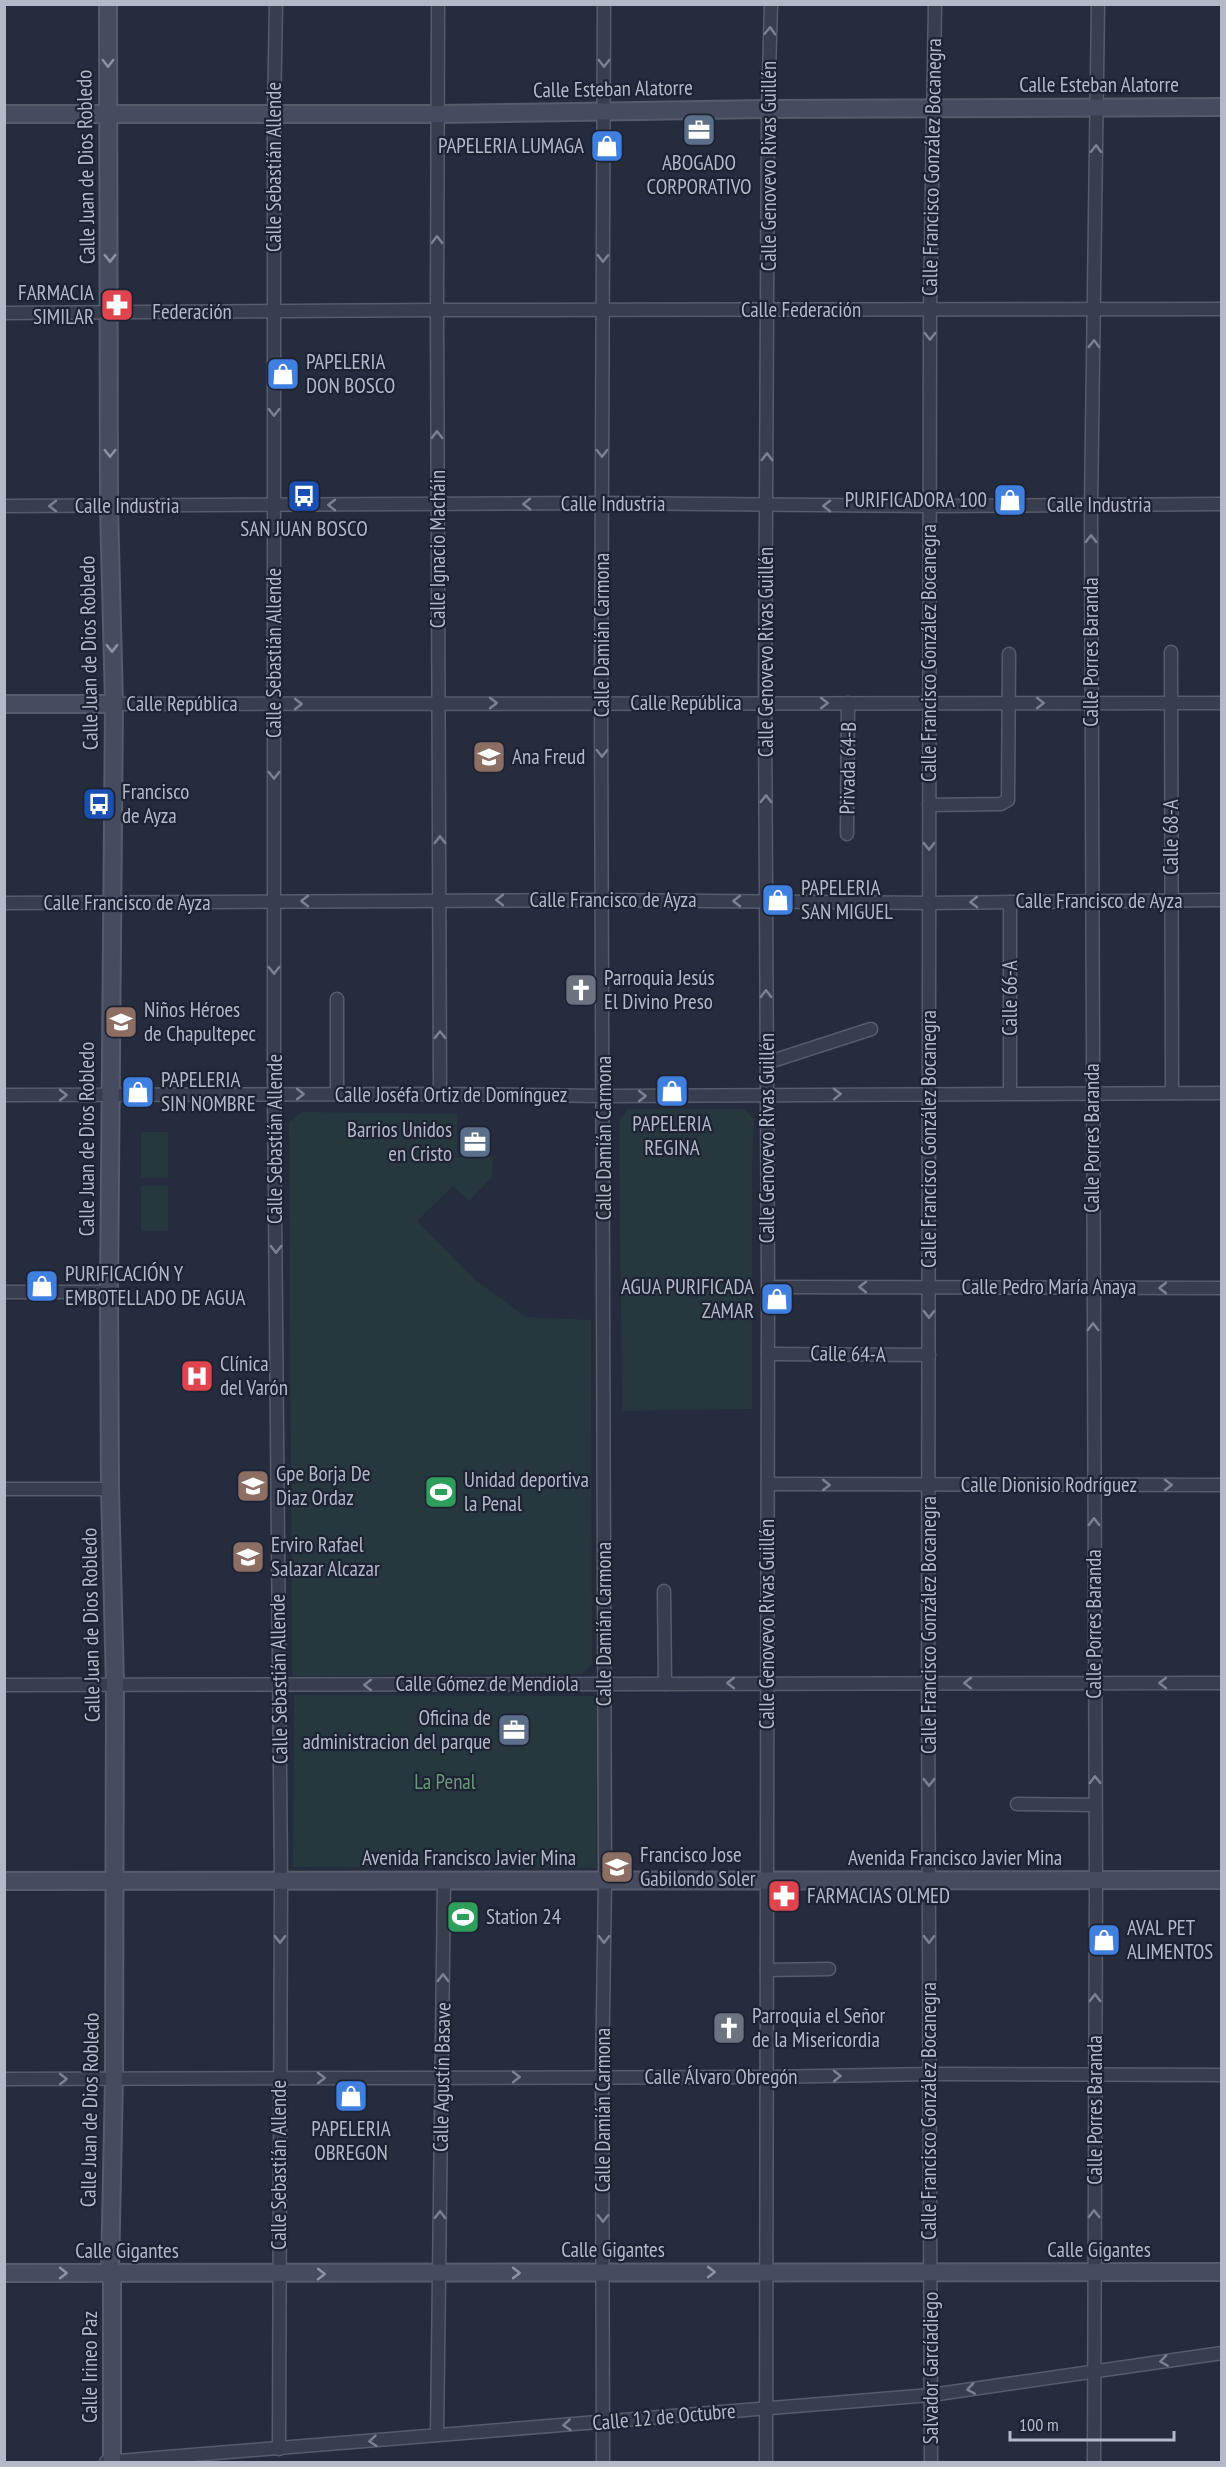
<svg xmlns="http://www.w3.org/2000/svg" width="1226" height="2467" font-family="'PT Sans Narrow',sans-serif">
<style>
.green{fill:#26383e}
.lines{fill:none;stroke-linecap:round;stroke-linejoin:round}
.street-casing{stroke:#565c6b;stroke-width:15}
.secondary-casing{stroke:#565c6b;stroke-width:20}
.street{stroke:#383e4d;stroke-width:12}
.secondary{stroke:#464c60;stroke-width:16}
.oneway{stroke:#7c8291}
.oneway2{stroke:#8e93a4}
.labels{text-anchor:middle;stroke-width:4.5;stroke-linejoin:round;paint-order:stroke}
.street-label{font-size:21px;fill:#b4b9c8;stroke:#1d2332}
.poi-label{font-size:21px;fill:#b4b9c8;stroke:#1d2332;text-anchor:start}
.park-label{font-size:21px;fill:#6b997b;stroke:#1d2332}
</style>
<rect width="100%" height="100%" fill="#242c3d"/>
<!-- green -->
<g class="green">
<path d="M628 1109H744L754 1119 752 1169V1409L622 1411 619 1121Z"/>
<path d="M302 1112 457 1114V1157H493L492 1177 469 1201 453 1186 417 1221 475 1280 526 1317 591 1320 592 1664 582 1674 292 1676 289 1123Z"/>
<rect x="141" y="1132" width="27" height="46"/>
<rect x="141" y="1186" width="27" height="45"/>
<path d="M294 1695 597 1696 596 1868 293 1867Z"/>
</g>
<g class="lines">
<!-- street casing -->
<g class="street-casing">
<g id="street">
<path d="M276 4 274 114V1094L281 1881 279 2449"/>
<path d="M438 4 437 310 440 1094"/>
<path d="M4 313 437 310 1222 309"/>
<path d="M4 506 602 503 930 506 1222 504"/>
<path d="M1171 652 1172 1093"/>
<path d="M114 704 1222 703"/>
<path d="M929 805 1001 804 1008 800 1009 654"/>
<path d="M847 834 848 703"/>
<path d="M4 903 602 900 929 903 1222 900"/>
<path d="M337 999V1094"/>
<path d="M766 1063 871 1029"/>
<path d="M1010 1093V902"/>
<path d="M4 1095 440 1094 604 1096 1222 1093"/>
<path d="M768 1287 1222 1288"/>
<path d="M4 1292H109"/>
<path d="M768 1354 929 1355"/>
<path d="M768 1484 1222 1485"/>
<path d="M4 1489H110"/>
<path d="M664 1591 665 1684"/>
<path d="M4 1685 1222 1683"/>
<path d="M1017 1804 1095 1805"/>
<path d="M767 1970 829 1969"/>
<path d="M4 2079 767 2077 930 2074 1222 2075"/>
<path d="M437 2435 444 1881"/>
<path d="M106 2462 931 2395 1222 2353"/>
<path d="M603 2462 602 2077 605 1881 601 703 604 4"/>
<path d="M766 2462 768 1287 765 703 768 109 771 4"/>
<path d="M931 2462 928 1683 930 310 935 4"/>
<path d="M1094 2462 1096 1880 1091 505 1098 4"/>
</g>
</g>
<!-- secondary casing -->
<g class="secondary-casing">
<g id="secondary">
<path d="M108 4 109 506 114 704 109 1292 110 1489 115 1685 114 2078 110 2273 112 2279V2462"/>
<path d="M4 114H437L768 109 1222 107"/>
<path d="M4 704H114"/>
<path d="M4 1881 1222 1880"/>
<path d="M4 2273 1222 2272"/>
</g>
</g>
<!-- street -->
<use href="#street" class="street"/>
<!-- secondary -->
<use href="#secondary" class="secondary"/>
</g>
<!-- one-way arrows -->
<defs><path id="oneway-chevron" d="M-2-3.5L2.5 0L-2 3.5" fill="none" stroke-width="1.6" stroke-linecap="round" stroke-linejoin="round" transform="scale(1.5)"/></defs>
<g class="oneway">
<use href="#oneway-chevron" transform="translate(770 31) rotate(-88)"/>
<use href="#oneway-chevron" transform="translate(604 63) rotate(90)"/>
<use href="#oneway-chevron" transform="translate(1096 149) rotate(-89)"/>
<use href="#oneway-chevron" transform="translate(437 240) rotate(-90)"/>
<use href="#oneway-chevron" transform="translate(603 258) rotate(90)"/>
<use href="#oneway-chevron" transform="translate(930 336) rotate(90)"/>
<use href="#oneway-chevron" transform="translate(1094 344) rotate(-89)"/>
<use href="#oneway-chevron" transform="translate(274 412) rotate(90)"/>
<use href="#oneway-chevron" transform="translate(437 435) rotate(-90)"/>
<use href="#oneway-chevron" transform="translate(602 453) rotate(90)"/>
<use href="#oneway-chevron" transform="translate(767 457) rotate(-89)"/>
<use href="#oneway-chevron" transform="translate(527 504) rotate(179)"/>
<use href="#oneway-chevron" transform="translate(332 505) rotate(180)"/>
<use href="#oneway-chevron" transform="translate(53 506) rotate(180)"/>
<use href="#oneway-chevron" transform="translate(827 506) rotate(-180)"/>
<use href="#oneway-chevron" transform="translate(1091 539) rotate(-90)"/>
<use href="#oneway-chevron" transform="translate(493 703)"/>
<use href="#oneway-chevron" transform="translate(824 703)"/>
<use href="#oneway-chevron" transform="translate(1040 703)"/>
<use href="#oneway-chevron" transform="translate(298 704)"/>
<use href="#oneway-chevron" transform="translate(602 753) rotate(90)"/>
<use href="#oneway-chevron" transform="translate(274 775) rotate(90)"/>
<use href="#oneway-chevron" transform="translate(766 799) rotate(-90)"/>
<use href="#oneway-chevron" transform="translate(440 840) rotate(-90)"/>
<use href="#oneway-chevron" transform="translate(929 846) rotate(90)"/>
<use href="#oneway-chevron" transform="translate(500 900) rotate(180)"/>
<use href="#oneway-chevron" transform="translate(305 901) rotate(180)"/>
<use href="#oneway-chevron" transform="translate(737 901) rotate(-180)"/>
<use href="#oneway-chevron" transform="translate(974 902) rotate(179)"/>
<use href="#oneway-chevron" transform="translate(274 970) rotate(90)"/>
<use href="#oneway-chevron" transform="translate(766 994) rotate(-90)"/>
<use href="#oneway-chevron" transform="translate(440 1035) rotate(-90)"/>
<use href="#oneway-chevron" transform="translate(300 1094)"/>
<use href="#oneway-chevron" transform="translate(837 1094) rotate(-1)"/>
<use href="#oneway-chevron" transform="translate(63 1095)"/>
<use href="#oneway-chevron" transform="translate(642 1096)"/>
<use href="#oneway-chevron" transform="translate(276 1249) rotate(90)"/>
<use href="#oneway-chevron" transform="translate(863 1287) rotate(-180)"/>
<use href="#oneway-chevron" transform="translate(1163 1288) rotate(-180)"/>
<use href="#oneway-chevron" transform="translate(929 1314) rotate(90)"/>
<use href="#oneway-chevron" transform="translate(1093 1327) rotate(-90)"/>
<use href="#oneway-chevron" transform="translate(826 1485)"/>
<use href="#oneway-chevron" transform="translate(1168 1485)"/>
<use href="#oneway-chevron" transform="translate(1094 1522) rotate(-90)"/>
<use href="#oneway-chevron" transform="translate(731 1683) rotate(180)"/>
<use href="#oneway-chevron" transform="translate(968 1683) rotate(180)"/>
<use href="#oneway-chevron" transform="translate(1163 1683) rotate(180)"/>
<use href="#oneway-chevron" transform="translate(368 1685) rotate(180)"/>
<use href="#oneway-chevron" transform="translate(1095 1780) rotate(-91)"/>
<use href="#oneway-chevron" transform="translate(929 1782) rotate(90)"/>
<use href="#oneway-chevron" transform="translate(280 1939) rotate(90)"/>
<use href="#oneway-chevron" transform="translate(604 1939) rotate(91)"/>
<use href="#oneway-chevron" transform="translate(929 1939) rotate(90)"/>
<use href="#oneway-chevron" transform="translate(443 1978) rotate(-90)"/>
<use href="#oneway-chevron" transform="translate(1095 1998) rotate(-90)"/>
<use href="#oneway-chevron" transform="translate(837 2076) rotate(-1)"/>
<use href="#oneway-chevron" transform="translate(516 2077)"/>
<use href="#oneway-chevron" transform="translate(321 2078)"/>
<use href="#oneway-chevron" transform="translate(63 2079)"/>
<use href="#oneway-chevron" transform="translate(1094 2214) rotate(-90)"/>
<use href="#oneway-chevron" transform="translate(440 2215) rotate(-89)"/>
<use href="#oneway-chevron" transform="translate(603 2218) rotate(90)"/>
<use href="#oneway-chevron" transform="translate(1164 2361) rotate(172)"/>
<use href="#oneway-chevron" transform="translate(971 2389) rotate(171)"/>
<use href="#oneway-chevron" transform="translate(567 2425) rotate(175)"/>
<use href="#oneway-chevron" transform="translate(373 2441) rotate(175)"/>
</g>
<g class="oneway2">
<use href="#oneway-chevron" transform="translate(108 63) rotate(90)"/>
<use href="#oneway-chevron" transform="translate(110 258) rotate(89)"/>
<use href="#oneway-chevron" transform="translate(110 453) rotate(90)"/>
<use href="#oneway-chevron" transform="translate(112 648) rotate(89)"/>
<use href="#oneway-chevron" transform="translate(711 2272)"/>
<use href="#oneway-chevron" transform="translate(63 2273)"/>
<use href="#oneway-chevron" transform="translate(516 2273)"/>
<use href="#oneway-chevron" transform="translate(321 2274)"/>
</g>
<!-- icons -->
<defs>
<g id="office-square" transform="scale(1.725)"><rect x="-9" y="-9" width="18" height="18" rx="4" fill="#5c6f8a" stroke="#1d2332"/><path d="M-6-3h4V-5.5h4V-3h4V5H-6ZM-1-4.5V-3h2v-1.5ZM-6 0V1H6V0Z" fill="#fff"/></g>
<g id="shop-square" transform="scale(1.725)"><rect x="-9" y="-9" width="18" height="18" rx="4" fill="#3f7fe0" stroke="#1d2332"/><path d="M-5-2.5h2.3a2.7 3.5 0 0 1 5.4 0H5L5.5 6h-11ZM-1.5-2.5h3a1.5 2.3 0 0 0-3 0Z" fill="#fff"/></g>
<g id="pharmacy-square" transform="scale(1.725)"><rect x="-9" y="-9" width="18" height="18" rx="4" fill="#e0444e" stroke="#1d2332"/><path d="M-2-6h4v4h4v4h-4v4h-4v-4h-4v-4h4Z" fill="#fff"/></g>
<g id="bus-square" transform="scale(1.725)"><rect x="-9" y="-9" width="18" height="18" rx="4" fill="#1a4fb4" stroke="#1d2332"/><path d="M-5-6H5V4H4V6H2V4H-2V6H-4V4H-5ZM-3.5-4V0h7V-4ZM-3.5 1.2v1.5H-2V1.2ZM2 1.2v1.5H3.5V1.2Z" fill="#fff"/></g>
<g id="school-square" transform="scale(1.725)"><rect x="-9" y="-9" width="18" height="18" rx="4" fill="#8d6e63" stroke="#1d2332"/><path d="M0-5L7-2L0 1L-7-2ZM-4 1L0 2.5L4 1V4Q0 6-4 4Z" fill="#fff"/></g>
<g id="church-square" transform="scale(1.725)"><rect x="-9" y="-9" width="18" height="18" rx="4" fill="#6b7280" stroke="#1d2332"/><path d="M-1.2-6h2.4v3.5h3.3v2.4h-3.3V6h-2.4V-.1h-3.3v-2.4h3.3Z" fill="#fff"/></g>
<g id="hospital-square" transform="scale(1.725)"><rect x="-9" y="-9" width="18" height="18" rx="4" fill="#e0444e" stroke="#1d2332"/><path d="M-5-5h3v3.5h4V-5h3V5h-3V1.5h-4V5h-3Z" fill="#fff"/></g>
<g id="stadium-square" transform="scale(1.725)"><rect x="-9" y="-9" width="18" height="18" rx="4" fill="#2e9e5b" stroke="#1d2332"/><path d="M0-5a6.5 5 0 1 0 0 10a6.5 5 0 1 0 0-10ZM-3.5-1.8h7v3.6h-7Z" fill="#fff"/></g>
</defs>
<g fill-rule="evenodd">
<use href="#office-square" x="699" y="130"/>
<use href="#shop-square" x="607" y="146"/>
<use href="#pharmacy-square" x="117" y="305"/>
<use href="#shop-square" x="283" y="374"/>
<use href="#bus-square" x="304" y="496"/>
<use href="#shop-square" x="1010" y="500"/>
<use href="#school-square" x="489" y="757"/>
<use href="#bus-square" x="99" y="804"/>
<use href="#shop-square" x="778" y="900"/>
<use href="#church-square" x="581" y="990"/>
<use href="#school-square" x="121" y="1022"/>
<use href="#shop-square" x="672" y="1091"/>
<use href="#shop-square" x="138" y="1092"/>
<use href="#office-square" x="475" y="1142"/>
<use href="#shop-square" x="42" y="1286"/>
<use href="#shop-square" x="777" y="1299"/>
<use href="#hospital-square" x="197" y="1376"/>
<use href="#school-square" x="253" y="1486"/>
<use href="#stadium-square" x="441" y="1492"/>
<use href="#school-square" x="248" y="1557"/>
<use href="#office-square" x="514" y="1730"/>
<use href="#school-square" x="617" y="1867"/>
<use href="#pharmacy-square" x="784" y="1896"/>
<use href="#stadium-square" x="463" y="1917"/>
<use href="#shop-square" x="1104" y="1940"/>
<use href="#church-square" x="729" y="2028"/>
<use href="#shop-square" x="351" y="2096"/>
</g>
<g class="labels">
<!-- street labels -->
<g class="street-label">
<text x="1099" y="92">Calle Esteban Alatorre</text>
<text transform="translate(613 89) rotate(-1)" y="7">Calle Esteban Alatorre</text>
<text transform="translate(769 166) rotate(-90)" y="7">Calle Genovevo Rivas Guillén</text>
<text transform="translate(86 167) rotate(-91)" y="7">Calle Juan de Dios Robledo</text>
<text transform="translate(274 167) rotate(-90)" y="7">Calle Sebastián Allende</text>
<text transform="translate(932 167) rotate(-89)" y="7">Calle Francisco González Bocanegra</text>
<text x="801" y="317">Calle Federación</text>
<text x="192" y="319">Federación</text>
<text x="613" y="511">Calle Industria</text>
<text x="1099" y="512">Calle Industria</text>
<text x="127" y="513">Calle Industria</text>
<text transform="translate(438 549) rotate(-90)" y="7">Calle Ignacio Macháin</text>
<text transform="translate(602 635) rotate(-90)" y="7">Calle Damián Carmona</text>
<text transform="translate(766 652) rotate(-90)" y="7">Calle Genovevo Rivas Guillén</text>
<text transform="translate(1091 652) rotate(-90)" y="7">Calle Porres Baranda</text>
<text transform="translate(89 653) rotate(-91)" y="7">Calle Juan de Dios Robledo</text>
<text transform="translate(274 653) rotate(-90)" y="7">Calle Sebastián Allende</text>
<text transform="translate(929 653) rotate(-90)" y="7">Calle Francisco González Bocanegra</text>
<text x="686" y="710">Calle República</text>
<text x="182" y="711">Calle República</text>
<text transform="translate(848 768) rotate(-89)" y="7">Privada 64-B</text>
<text transform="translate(1171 837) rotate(-90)" y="7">Calle 68-A</text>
<text x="613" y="907">Calle Francisco de Ayza</text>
<text x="1099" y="908">Calle Francisco de Ayza</text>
<text x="127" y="910">Calle Francisco de Ayza</text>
<text transform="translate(1010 998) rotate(-90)" y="7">Calle 66-A</text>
<text x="451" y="1102">Calle Joséfa Ortiz de Domínguez</text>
<text transform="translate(604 1138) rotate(-90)" y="7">Calle Damián Carmona</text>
<text transform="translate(767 1138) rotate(-90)" y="7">Calle Genovevo Rivas Guillén</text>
<text transform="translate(1092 1138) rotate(-90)" y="7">Calle Porres Baranda</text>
<text transform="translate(87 1139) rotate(-90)" y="7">Calle Juan de Dios Robledo</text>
<text transform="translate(275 1139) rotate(-90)" y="7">Calle Sebastián Allende</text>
<text transform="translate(929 1139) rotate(-90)" y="7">Calle Francisco González Bocanegra</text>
<text x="1049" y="1294">Calle Pedro María Anaya</text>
<text transform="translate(848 1354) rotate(1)" y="7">Calle 64-A</text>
<text x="1049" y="1492">Calle Dionisio Rodríguez</text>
<text transform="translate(604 1624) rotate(-90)" y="7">Calle Damián Carmona</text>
<text transform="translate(767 1624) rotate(-90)" y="7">Calle Genovevo Rivas Guillén</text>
<text transform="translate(1094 1624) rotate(-90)" y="7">Calle Porres Baranda</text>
<text transform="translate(91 1625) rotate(-91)" y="7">Calle Juan de Dios Robledo</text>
<text transform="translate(929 1625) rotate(-90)" y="7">Calle Francisco González Bocanegra</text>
<text transform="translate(279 1679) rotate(-91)" y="7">Calle Sebastián Allende</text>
<text x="487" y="1691">Calle Gómez de Mendiola</text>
<text x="469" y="1865">Avenida Francisco Javier Mina</text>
<text x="955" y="1865">Avenida Francisco Javier Mina</text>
<text transform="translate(442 2077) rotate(-89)" y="7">Calle Agustín Basave</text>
<text x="721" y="2084">Calle Álvaro Obregón</text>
<text transform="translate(90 2110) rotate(-89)" y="7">Calle Juan de Dios Robledo</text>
<text transform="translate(603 2110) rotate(-90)" y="7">Calle Damián Carmona</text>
<text transform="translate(1095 2110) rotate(-90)" y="7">Calle Porres Baranda</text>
<text transform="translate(929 2111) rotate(-90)" y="7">Calle Francisco González Bocanegra</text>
<text transform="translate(279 2165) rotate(-90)" y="7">Calle Sebastián Allende</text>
<text x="613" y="2257">Calle Gigantes</text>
<text x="1099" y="2257">Calle Gigantes</text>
<text x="127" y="2258">Calle Gigantes</text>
<text transform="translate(90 2367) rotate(-90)" y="7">Calle Irineo Paz</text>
<text transform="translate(931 2368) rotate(-90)" y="7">Salvador Garcíadiego</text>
<text transform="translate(664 2417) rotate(-5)" y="7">Calle 12 de Octubre</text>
</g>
<!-- poi labels -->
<g class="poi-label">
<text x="584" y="153" text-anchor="end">PAPELERIA LUMAGA</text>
<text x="699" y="170" text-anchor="middle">ABOGADO<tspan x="699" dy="24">CORPORATIVO</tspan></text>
<text x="94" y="300" text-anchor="end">FARMACIA<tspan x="94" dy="24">SIMILAR</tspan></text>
<text x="306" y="369">PAPELERIA<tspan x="306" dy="24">DON BOSCO</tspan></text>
<text x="987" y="507" text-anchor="end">PURIFICADORA 100</text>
<text x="304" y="536" text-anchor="middle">SAN JUAN BOSCO</text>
<text x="512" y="764">Ana Freud</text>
<text x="122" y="799">Francisco<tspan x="122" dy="24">de Ayza</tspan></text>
<text x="801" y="895">PAPELERIA<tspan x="801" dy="24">SAN MIGUEL</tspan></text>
<text x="604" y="985">Parroquia Jesús<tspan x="604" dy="24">El Divino Preso</tspan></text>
<text x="144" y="1017">Niños Héroes<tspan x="144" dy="24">de Chapultepec</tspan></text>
<text x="161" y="1087">PAPELERIA<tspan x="161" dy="24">SIN NOMBRE</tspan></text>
<text x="672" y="1131" text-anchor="middle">PAPELERIA<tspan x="672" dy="24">REGINA</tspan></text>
<text x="452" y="1137" text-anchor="end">Barrios Unidos<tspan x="452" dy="24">en Cristo</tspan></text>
<text x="65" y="1281">PURIFICACIÓN Y<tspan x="65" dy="24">EMBOTELLADO DE AGUA</tspan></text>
<text x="754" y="1294" text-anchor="end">AGUA PURIFICADA<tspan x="754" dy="24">ZAMAR</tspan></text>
<text x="220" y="1371">Clínica<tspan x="220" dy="24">del Varón</tspan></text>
<text x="276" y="1481">Gpe Borja De<tspan x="276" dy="24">Diaz Ordaz</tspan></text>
<text x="464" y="1487">Unidad deportiva<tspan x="464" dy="24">la Penal</tspan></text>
<text x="271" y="1552">Erviro Rafael<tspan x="271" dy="24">Salazar Alcazar</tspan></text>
<text x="491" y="1725" text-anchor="end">Oficina de<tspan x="491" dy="24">administracion del parque</tspan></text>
<text x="640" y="1862">Francisco Jose<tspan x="640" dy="24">Gabilondo Soler</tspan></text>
<text x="807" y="1903">FARMACIAS OLMED</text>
<text x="486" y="1924">Station 24</text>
<text x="1127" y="1935">AVAL PET<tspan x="1127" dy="24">ALIMENTOS</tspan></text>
<text x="752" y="2023">Parroquia el Señor<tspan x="752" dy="24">de la Misericordia</tspan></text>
<text x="351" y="2136" text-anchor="middle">PAPELERIA<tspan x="351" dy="24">OBREGON</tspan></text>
</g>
<!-- park labels -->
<g class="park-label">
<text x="445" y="1789">La Penal</text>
</g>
</g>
<!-- border -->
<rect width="1226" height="2467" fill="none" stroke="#b4b9c8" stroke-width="12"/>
<!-- scale -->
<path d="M1010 2431v9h164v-9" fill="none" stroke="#b4b9c8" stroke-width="3"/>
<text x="1019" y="2431" font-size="18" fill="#b4b9c8" stroke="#1d2332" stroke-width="4.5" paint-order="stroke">100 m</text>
</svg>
